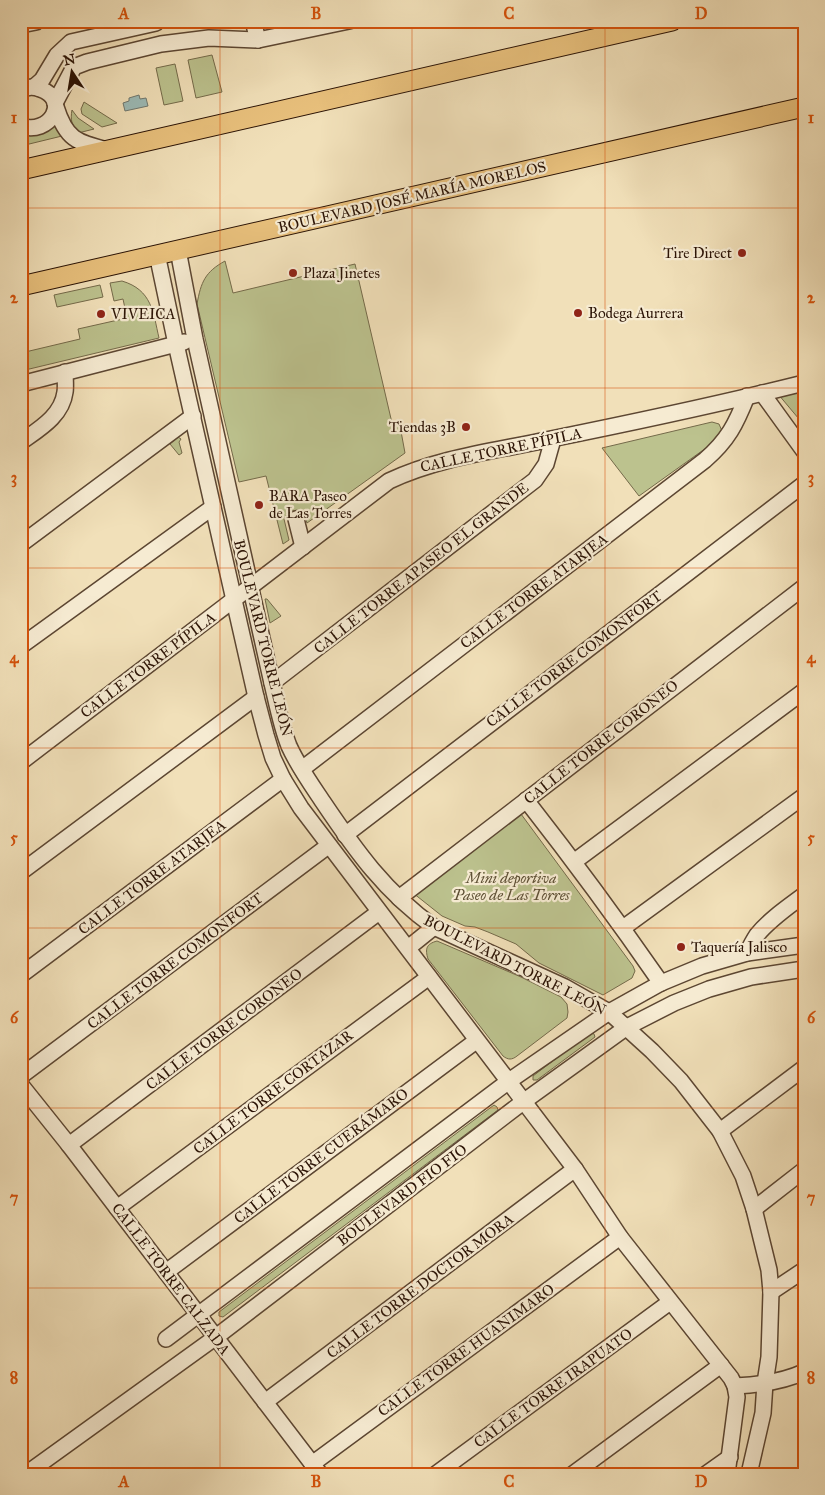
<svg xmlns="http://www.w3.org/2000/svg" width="825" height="1495" font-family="'IM FELL Great Primer',serif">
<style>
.green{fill:#bcc28e;stroke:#746a4a}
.water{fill:#9cbbb7;stroke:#6f7870}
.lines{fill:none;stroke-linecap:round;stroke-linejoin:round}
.minor-casing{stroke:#5c4632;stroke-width:18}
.major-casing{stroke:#2b1305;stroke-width:21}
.minor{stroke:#f6ebd2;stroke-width:15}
.major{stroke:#e8c07c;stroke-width:19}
.grid{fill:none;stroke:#d5520b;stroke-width:1;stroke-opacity:0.55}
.poi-dot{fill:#8f2418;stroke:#f6ebd2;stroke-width:2}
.labels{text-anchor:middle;stroke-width:4.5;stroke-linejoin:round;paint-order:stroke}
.street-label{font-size:15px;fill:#2b1305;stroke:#f6ebd2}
.poi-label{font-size:15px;fill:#2b1305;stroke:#f6ebd2;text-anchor:start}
.park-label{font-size:15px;font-style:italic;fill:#5e5035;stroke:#f6ebd2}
.neatline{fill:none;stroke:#d5520b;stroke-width:2}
.grid-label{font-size:16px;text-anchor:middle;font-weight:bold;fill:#d5520b}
</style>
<rect width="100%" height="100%" fill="#f1e0b9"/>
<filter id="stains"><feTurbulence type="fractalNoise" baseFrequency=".004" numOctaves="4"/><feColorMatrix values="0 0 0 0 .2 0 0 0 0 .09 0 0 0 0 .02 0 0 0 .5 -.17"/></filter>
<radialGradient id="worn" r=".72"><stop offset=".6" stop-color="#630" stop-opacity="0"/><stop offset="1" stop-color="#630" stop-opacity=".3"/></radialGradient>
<!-- green -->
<g class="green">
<path d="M212 55 222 92 196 98 188 60Z"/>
<path d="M175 64 183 101 164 105 156 68Z"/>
<path d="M84 102 117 123 102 127 82 114 81 109Z"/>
<path d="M72 110 78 118 94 129 78 133C72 126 70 120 72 110Z"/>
<path d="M54 121 62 136 21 146V131Z"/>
<path d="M225 261 233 293 355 264 392 423 399 424 400 426 405 453 307 523 304 513 297 510 288 512 284 519 289 540 283 544 266 476 239 482 197 304C201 282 205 272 225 261Z"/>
<path d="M122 281C152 290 153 312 159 338L21 371V353L80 339 78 329 127 318 123 299 114 301 110 283Z"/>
<path d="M100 285 103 297 57 307 54 295Z"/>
<path d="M804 388V425L778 394Z"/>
<path d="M712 422 719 424 722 431 720 438 639 496 602 448Z"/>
<path d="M178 437 181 439 179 442 182 453 179 455 170 444Z"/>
<path d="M265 599H267L281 616 270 623Z"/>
<path d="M521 814 633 966 635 971 632 978 603 995 539 963 516 944 488 932 475 927 465 926 442 916 413 893Z"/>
<path d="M437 941 521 977 561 997 567 1004 568 1012 567 1018 517 1056C512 1060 508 1060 503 1056L428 959C425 949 426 944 437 941Z"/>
<path d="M591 1032 594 1034 595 1037 537 1080H533V1076Z"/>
<path d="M494 1105 497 1107 498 1110 223 1317 219 1316V1312Z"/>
</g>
<!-- water -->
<path class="water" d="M139 95 140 99 146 98 148 106 125 111 123 103 129 101V98Z"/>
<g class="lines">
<!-- minor casing -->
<g class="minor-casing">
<g id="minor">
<path d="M253 21 258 40"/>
<path d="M21 25 36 22"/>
<path d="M34 87 42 80 57 55 71 42 156 23"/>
<path d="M21 90C28 87 33 86 40 89 72 100 49 136 21 126"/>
<path d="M55 103 74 67 87 62 161 44 209 38 258 40 349 21"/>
<path d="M56 107C66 139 76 142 107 150"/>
<path d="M178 250 195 339 272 683C277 704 281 726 289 746 298 766 311 784 323 802 356 851 385 892 434 927L565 987 609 1012 652 1051 681 1081 720 1131 743 1176 754 1209 769 1270 771 1292 769 1357 765 1383 763 1413 749 1474"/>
<path d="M157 254 176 344 256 697 266 735 273 758 283 779 301 808 575 1169 620 1237 731 1378 735 1386 737 1397 727 1474"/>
<path d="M21 384 184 342"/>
<path d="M762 393 804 451"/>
<path d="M21 442C39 429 62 416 65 392 66 386 65 379 65 372"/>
<path d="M296 519 303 547"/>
<path d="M21 544 193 416"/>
<path d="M21 646 213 507"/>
<path d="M272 683 535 480 546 464 553 439"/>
<path d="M21 762 389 481C440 457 496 451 551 439 635 422 720 404 804 383"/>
<path d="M302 769 705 460C728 440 736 424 747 396"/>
<path d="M526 800C573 860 618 921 661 983"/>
<path d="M345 835 804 484"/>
<path d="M575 861 804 691"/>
<path d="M21 872 256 697"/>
<path d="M399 898 804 587"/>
<path d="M623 928 804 796"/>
<path d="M408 948 434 927"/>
<path d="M747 953C750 947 753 941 757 935 770 919 788 907 804 895"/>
<path d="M21 975 283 779"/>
<path d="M21 1076 328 846"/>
<path d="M21 1085 69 1145 320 1474"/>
<path d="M720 1131 804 1068"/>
<path d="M69 1145 379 912"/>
<path d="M117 1208 429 977"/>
<path d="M754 1209 804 1170"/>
<path d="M166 1272 476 1041"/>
<path d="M771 1292 804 1270"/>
<path d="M166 1339 509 1081 609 1012 661 983 702 966 747 953 804 945"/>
<path d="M735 1386C758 1385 782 1382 804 1372"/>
<path d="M265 1402 575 1169"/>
<path d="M312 1464 620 1237"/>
<path d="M26 1474 216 1337 523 1102 627 1027 674 1003 709 989 751 977 804 969"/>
<path d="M436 1474 670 1302"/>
<path d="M573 1474 721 1365"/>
<path d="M706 1474 730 1457"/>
</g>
</g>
<!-- major casing -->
<g class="major-casing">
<g id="major">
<path d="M21 170 672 21"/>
<path d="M21 286 804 107"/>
</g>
</g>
<!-- minor -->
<use href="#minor" class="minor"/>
<!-- major -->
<use href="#major" class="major"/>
</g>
<!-- grid -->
<path class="grid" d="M220 21V1474M412 21V1474M605 21V1474M21 208H804M21 388H804M21 568H804M21 748H804M21 928H804M21 1108H804M21 1288H804"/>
<!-- markers -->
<g class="poi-dot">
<circle cx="742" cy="253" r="5"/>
<circle cx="293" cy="273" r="5"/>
<circle cx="578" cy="313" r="5"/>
<circle cx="101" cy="314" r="5"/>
<circle cx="466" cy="427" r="5"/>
<circle cx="259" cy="505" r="5"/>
<circle cx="681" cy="947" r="5"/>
</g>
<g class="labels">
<!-- street labels -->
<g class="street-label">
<text transform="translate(412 197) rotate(-13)" y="5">BOULEVARD JOSÉ MARÍA MORELOS</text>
<text transform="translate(501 450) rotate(-12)" y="5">CALLE TORRE PÍPILA</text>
<text transform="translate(421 568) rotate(-38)" y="5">CALLE TORRE APASEO EL GRANDE</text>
<text transform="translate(534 591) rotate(-37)" y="5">CALLE TORRE ATARJEA</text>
<text transform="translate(263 638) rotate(76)" y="5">BOULEVARD TORRE LEÓN</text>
<text transform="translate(574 659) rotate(-37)" y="5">CALLE TORRE COMONFORT</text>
<text transform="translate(148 665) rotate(-37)" y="5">CALLE TORRE PÍPILA</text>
<text transform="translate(601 742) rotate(-38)" y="5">CALLE TORRE CORONEO</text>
<text transform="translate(152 877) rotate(-37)" y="5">CALLE TORRE ATARJEA</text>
<text transform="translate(175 961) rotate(-37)" y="5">CALLE TORRE COMONFORT</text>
<text transform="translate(515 965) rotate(27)" y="5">BOULEVARD TORRE LEÓN</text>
<text transform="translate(224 1029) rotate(-37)" y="5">CALLE TORRE CORONEO</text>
<text transform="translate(273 1092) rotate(-37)" y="5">CALLE TORRE CORTAZAR</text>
<text transform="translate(321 1156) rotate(-37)" y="5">CALLE TORRE CUERÁMARO</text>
<text transform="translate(402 1195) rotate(-37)" y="5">BOULEVARD FIO FIO</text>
<text transform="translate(171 1279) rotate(53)" y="5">CALLE TORRE CALZADA</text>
<text transform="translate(420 1286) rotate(-37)" y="5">CALLE TORRE DOCTOR MORA</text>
<text transform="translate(466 1350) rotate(-36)" y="5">CALLE TORRE HUANIMARO</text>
<text transform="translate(553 1388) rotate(-36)" y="5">CALLE TORRE IRAPUATO</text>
</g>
<!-- poi labels -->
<g class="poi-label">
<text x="732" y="258" text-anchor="end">Tire Direct</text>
<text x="303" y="278">Plaza Jinetes</text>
<text x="588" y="318">Bodega Aurrera</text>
<text x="111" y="319">VIVEICA</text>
<text x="456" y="432" text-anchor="end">Tiendas 3B</text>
<text x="269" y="501">BARA Paseo<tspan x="269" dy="17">de Las Torres</tspan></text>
<text x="691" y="952">Taquería Jalisco</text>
</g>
<!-- park labels -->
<g class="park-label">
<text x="511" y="883">Mini deportiva<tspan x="511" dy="17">Paseo de Las Torres</tspan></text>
</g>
</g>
<!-- margin -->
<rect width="825" height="1495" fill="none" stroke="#f1e0b9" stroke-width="55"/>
<!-- north arrow -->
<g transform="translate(72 72) rotate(348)" stroke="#f6ebd2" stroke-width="4" paint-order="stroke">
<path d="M0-4L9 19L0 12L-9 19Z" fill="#2b1305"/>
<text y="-8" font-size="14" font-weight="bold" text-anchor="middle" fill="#2b1305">N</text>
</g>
<rect x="28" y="28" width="770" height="1440" class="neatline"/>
<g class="grid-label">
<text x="124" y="19">A</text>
<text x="316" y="19">B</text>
<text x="509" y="19">C</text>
<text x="701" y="19">D</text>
<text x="14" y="123">1</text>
<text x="811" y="123">1</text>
<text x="14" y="303">2</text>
<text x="811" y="303">2</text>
<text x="14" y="483">3</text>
<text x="811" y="483">3</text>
<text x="14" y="663">4</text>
<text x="811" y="663">4</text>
<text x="14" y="843">5</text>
<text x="811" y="843">5</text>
<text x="14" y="1023">6</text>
<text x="811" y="1023">6</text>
<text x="14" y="1203">7</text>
<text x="811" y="1203">7</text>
<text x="14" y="1383">8</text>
<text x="811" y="1383">8</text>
<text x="124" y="1487">A</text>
<text x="316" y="1487">B</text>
<text x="509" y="1487">C</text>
<text x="701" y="1487">D</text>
</g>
<rect width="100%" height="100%" filter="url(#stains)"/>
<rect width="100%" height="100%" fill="url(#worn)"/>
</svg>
